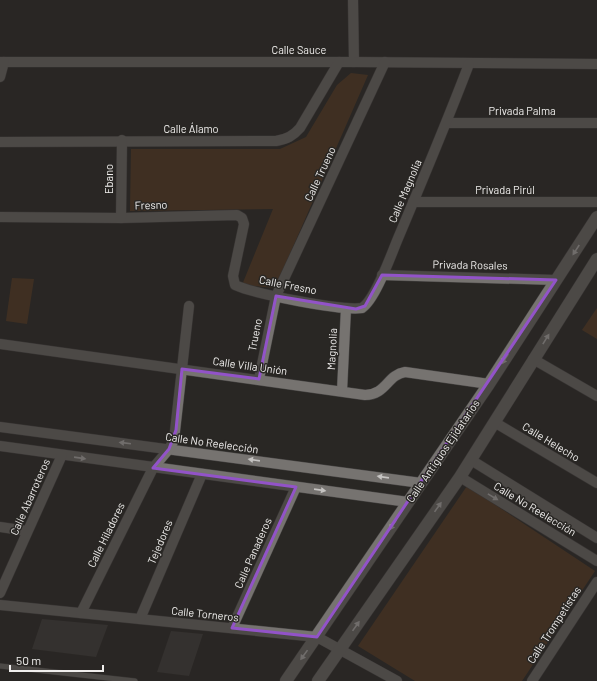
<svg xmlns="http://www.w3.org/2000/svg" width="597" height="681" font-family="Barlow,sans-serif">
<style>
.green{fill:#5a3b20}
.building{fill:#413e3c}
.lines{fill:none;stroke-linecap:round;stroke-linejoin:round}
.service-casing{stroke:#474544;stroke-width:6}
.minor-casing{stroke:#474544;stroke-width:11}
.tertiary-casing{stroke:#474544;stroke-width:13}
.service{stroke:#767370;stroke-width:5}
.minor{stroke:#767370;stroke-width:10}
.tertiary{stroke:#767370;stroke-width:12}
.oneway{fill:#c5c3c1}
.marked{fill:none;stroke:#9253c8;stroke-width:3;stroke-linejoin:round}
.labels{text-anchor:middle;stroke-width:3;stroke-linejoin:round;paint-order:stroke}
.street-label{font-size:11px;fill:#f0eeed;stroke:#292724}
</style>
<rect width="100%" height="100%" fill="#292724"/>
<!-- green -->
<g class="green">
<path d="M351 73 368 75 275 288 242 285 273 209 130 211 131 149H280L306 137 337 85Z"/>
<path d="M12 278 34 279 27 324 6 321Z"/>
<path d="M597 308V339L582 330Z"/>
<path d="M467 486 595 571 522 681H415L358 646Z"/>
</g>
<!-- building -->
<g class="building">
<path d="M42 619 108 625 96 657 32 649Z"/>
<path d="M171 631 203 634 189 676 157 672Z"/>
</g>
<g class="lines">
<!-- service casing -->
<g class="service-casing">
<path id="service" d="M0 666 135 681"/>
</g>
<!-- minor casing -->
<g class="minor-casing">
<g id="minor">
<path d="M353 0 354 62"/>
<path d="M0 62H354L597 64"/>
<path d="M0 77 4 62"/>
<path d="M447 123H597"/>
<path d="M0 142 276 141C287 139 293 136 300 128L339 62"/>
<path d="M413 202H597"/>
<path d="M0 217 121 218 237 215 242 218 244 224 233 276 235 285C255 294 341 311 362 308 376 299 392 252 399 236 423 179 447 122 469 64"/>
<path d="M121 218 122 140"/>
<path d="M382 275 556 280"/>
<path d="M0 344 365 395C386 395 387 375 405 372L489 384"/>
<path d="M533 359 597 396"/>
<path d="M259 379 276 296 385 62"/>
<path d="M342 391 346 308"/>
<path d="M494 422 597 483"/>
<path d="M0 427 421 483"/>
<path d="M0 446 408 502"/>
<path d="M471 460 597 538"/>
<path d="M460 477 597 561"/>
<path d="M0 527 27 531"/>
<path d="M0 593 62 455"/>
<path d="M0 605 317 637 397 681"/>
<path d="M81 613 153 468 169 449 174 440 189 306"/>
<path d="M140 619 202 474"/>
<path d="M232 628 296 487"/>
<path d="M532 681 597 582"/>
</g>
</g>
<!-- tertiary casing -->
<g class="tertiary-casing">
<g id="tertiary">
<path d="M286 681 489 384 597 217"/>
<path d="M318 681 460 477 597 259"/>
</g>
</g>
<!-- service -->
<use href="#service" class="service"/>
<!-- minor -->
<use href="#minor" class="minor"/>
<!-- tertiary -->
<use href="#tertiary" class="tertiary"/>
</g>
<!-- one-way arrows -->
<defs><path id="oneway-solid" d="M-6-.8H1V-3.2L6.5 0L1 3.2V.8H-6Z"/></defs>
<g class="oneway">
<use href="#oneway-solid" transform="translate(576 250) rotate(123)"/>
<use href="#oneway-solid" transform="translate(546 339) rotate(-58)"/>
<use href="#oneway-solid" transform="translate(505 359) rotate(123)"/>
<use href="#oneway-solid" transform="translate(125 443) rotate(-173)"/>
<use href="#oneway-solid" transform="translate(80 458) rotate(8)"/>
<use href="#oneway-solid" transform="translate(254 460) rotate(-172)"/>
<use href="#oneway-solid" transform="translate(383 477) rotate(-172)"/>
<use href="#oneway-solid" transform="translate(320 490) rotate(8)"/>
<use href="#oneway-solid" transform="translate(493 497) rotate(31)"/>
<use href="#oneway-solid" transform="translate(438 507) rotate(-55)"/>
<use href="#oneway-solid" transform="translate(393 525) rotate(124)"/>
<use href="#oneway-solid" transform="translate(356 626) rotate(-55)"/>
<use href="#oneway-solid" transform="translate(304 655) rotate(126)"/>
</g>
<!-- marked area -->
<path d="M0 0H597V681H0ZM382 275 556 280 317 637 232 628 296 487 153 468 169 449 176 430 182 369 259 379 276 296 356 309 365 306Z" fill="#292724" fill-opacity=".55" fill-rule="evenodd"/>
<path class="marked" d="M382 275 556 280 317 637 232 628 296 487 153 468 169 449 176 430 182 369 259 379 276 296 356 309 365 306Z"/>
<g class="labels">
<!-- street labels -->
<g class="street-label">
<text x="299" y="54">Calle Sauce</text>
<text x="522" y="115">Privada Palma</text>
<text x="191" y="133">Calle Álamo</text>
<text transform="translate(320 174) rotate(-65)" y="4">Calle Trueno</text>
<text transform="translate(109 179) rotate(-90)" y="4">Ebano</text>
<text x="505" y="194">Privada Pirúl</text>
<text transform="translate(405 191) rotate(-67)" y="4">Calle Magnolia</text>
<text transform="translate(151 205) rotate(-2)" y="4">Fresno</text>
<text transform="translate(470 265) rotate(1)" y="4">Privada Rosales</text>
<text transform="translate(288 285) rotate(11)" y="4">Calle Fresno</text>
<text transform="translate(255 335) rotate(-79)" y="4">Trueno</text>
<text transform="translate(332 349) rotate(-87)" y="4">Magnolia</text>
<text transform="translate(250 366) rotate(8)" y="4">Calle Villa Unión</text>
<text transform="translate(551 442) rotate(31)" y="4">Calle Helecho</text>
<text transform="translate(212 443) rotate(8)" y="4">Calle No Reelección</text>
<text transform="translate(443 451) rotate(-56)" y="4">Calle Antiguos Ejidatarios</text>
<text transform="translate(30 497) rotate(-66)" y="4">Calle Abarroteros</text>
<text transform="translate(535 509) rotate(31)" y="4">Calle No Reelección</text>
<text transform="translate(106 535) rotate(-64)" y="4">Calle Hiladores</text>
<text transform="translate(160 542) rotate(-67)" y="4">Tejedores</text>
<text transform="translate(253 553) rotate(-66)" y="4">Calle Panaderos</text>
<text transform="translate(205 614) rotate(6)" y="4">Calle Torneros</text>
<text transform="translate(554 625) rotate(-57)" y="4">Calle Trompetistas</text>
</g>
</g>
<!-- scale -->
<path d="M10 665v6h93v-6" fill="none" stroke="#f0eeed" stroke-width="2"/>
<text x="16" y="665" font-size="12" fill="#f0eeed" stroke="#292724" stroke-width="3" paint-order="stroke">50 m</text>
</svg>
